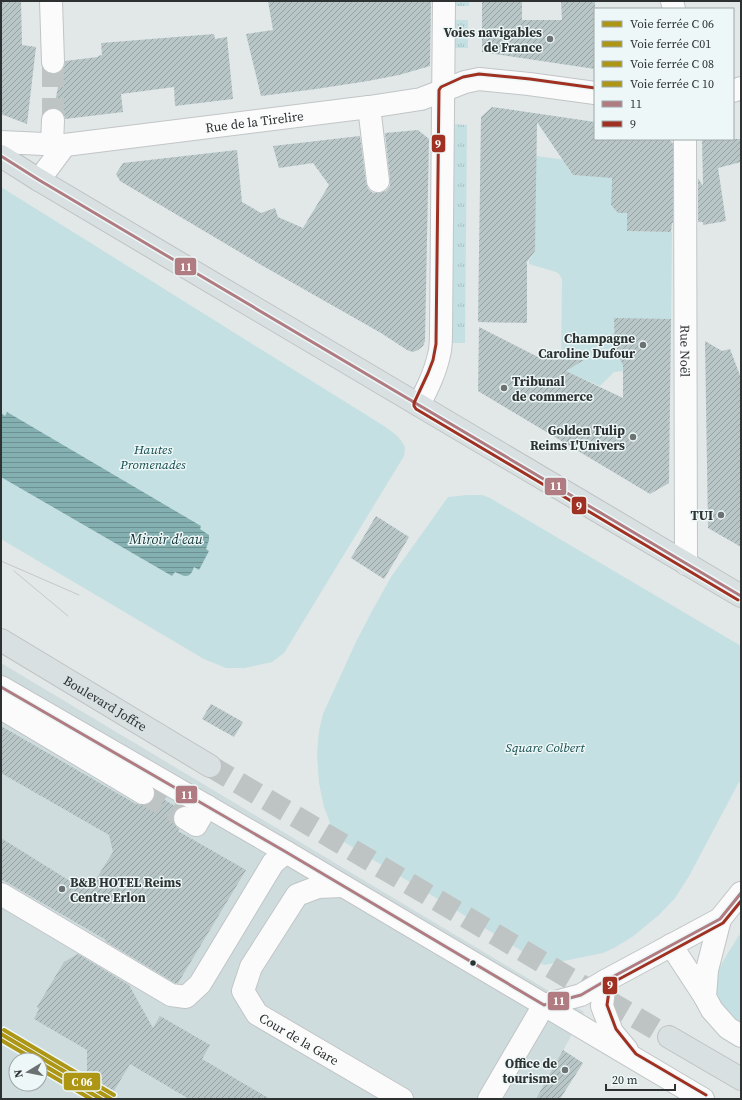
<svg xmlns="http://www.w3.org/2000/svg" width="742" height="1100" font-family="'Source Serif 4',serif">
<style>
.built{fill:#cfdcdd;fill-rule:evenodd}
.grass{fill:url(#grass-tufts)}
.green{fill:#c5e0e2}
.water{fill:url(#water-rules)}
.building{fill:url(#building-hatch)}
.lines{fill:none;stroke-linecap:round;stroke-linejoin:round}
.minor-tunnel{stroke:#bec3c3;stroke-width:22;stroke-dasharray:22 11;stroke-linecap:butt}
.major-tunnel{stroke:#bec3c3;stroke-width:22;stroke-dasharray:22 11;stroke-linecap:butt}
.minor-casing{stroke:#c1c5c6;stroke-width:24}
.major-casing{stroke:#bfc1c2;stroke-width:24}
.minor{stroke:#fbfbfc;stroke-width:22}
.major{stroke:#d9e0e1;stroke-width:22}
.tram{stroke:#c6c8c8;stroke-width:1}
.bus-1-casing{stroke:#edf7f7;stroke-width:6}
.bus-2-casing{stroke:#edf7f7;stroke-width:6}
.bus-1{stroke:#b07c81;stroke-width:3}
.bus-2{stroke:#a03122;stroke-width:3}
.rail-1-casing{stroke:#edf7f7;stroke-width:7}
.rail-2-casing{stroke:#edf7f7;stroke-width:7}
.rail-3-casing{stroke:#edf7f7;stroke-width:7}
.rail-4-casing{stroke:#edf7f7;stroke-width:7}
.rail-1{stroke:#ad9614;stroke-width:4}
.rail-2{stroke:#ad9614;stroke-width:4}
.rail-3{stroke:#ad9614;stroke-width:4}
.rail-4{stroke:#ad9614;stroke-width:4}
.poi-dot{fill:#6c7171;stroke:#edf7f7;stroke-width:1.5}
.bus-dot{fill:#2d3131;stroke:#edf7f7;stroke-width:1.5}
.labels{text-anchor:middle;stroke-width:3;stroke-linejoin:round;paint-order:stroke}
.poi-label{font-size:13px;font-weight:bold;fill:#2d3131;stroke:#edf7f7;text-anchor:end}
.street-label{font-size:13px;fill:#2d3131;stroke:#edf7f7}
.park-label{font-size:13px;font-style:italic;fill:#134a4c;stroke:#edf7f7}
.water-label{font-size:14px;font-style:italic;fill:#153435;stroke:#edf7f7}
.line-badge{stroke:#edf7f7;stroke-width:1.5}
.badge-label{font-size:11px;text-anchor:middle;font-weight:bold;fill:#fff}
</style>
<defs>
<pattern id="grass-tufts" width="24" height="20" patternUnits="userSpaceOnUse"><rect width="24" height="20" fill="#c5e0e2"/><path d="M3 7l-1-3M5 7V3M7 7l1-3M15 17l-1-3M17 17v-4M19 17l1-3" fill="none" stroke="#aac1c2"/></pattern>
<pattern id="water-rules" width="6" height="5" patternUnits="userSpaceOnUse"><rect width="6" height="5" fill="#85b0b2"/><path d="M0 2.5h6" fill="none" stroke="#6d9091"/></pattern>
<pattern id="building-hatch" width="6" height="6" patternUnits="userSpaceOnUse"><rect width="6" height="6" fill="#b8c6c7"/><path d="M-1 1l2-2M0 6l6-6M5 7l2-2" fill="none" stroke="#96a1a2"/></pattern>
</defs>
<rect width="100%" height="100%" fill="#e2e7e8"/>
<!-- built -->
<path class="built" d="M1 663 584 1012 537 1099H1ZM16 1060H40V1084H16Z"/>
<!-- grass -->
<g class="grass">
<rect x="454" y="1" width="15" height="5"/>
<rect x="452" y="20" width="16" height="28"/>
<path d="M450 124 467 125 465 343H448Z"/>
</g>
<!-- green -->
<g class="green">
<path d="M536 156 567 160 566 165 573 175 621 178 612 180 611 205 618 213H627V231L672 232 671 319 619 337 614 340 615 351 618 356H623V371L614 372 600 386 561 369 562 279 559 274 556 272 529 264V260L534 253 535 237Z"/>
<path d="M1 187 384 426 395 434 400 439 405 447 404 456 284 653 272 662 245 668H226L204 659 1 539Z"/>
<path d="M467 495H482L490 498 741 646V783L739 782 689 876 675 898 659 915 632 937 614 948 603 953 544 965 451 907 344 842 332 828 324 807 319 783 317 754 319 731 323 714 355 644 371 613 391 577 448 497Z"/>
<path d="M741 932V1025L717 1010 712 987 722 963Z"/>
</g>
<!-- water -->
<path class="water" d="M7 412 201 526 200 529 209 535V540L206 549 209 551 199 570 194 567C190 579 185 577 175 572L172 576 1 477V413L5 416Z"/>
<!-- building -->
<g class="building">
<path d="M1 1H21L22 45 36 47 27 124 1 114Z"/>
<path d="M268 1H431L430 66 399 75 368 81 316 89 261 96 246 34 273 30Z"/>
<path d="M482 1H522V20H562L561 1H595V69L482 52Z"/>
<path d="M214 34 215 39 227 37 233 99 175 106 174 87 121 94 123 112 65 119 64 114 60 110 54 108 61 71 64 68 65 61 98 57V56L102 55 101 43Z"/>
<path d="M492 107 595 122V139H669L673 144V223H672L671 232 627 231V213H618L611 205 612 178 573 175 537 122 535 251 526 263H527V323L478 322 481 117Z"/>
<path d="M418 130 429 139 425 341 423 346 418 350 413 352 407 350 381 333 263 266 120 181 116 174 123 163 237 150 242 202 261 213 275 208 278 217 303 228 329 185 313 163 279 168 273 146 360 136 366 183 368 189 373 193H379L386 191 390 186V180L385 133Z"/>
<path d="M702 139H741V162L718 168 726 221 703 225V222H698V178L703 186Z"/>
<path d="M614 318 671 319 669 483 650 494 478 391 479 327 542 359 584 360 566 371 623 398V365L615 350Z"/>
<path d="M705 341 722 351 730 349 741 378V547L708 528Z"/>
<path d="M376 516 409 537 384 579 351 558Z"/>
<path d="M211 704 243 722 234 737 202 719Z"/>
<path d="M1 726 136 804 142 805 149 804 153 800 155 794 178 808 174 812 173 818 174 824 179 829 178 831 246 870 178 983H175L105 941 106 940 1 879V838L70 881 72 877 81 883 96 879 113 852 109 835 1 773Z"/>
<path d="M78 954 129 985 153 1028 160 1016 210 1045 202 1059 270 1099H189L130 1064 109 1099H87V1050L34 1019 39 1009 37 1007 64 962Z"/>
<path d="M563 1050 583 1063 560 1099H536Z"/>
</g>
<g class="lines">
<!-- minor-tunnel -->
<g class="minor-tunnel">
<path d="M53 120V62"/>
<path d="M143 793 185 818"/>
</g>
<!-- major-tunnel -->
<path class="major-tunnel" d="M210 766 669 1037"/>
<!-- minor casing -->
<g class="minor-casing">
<g id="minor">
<path d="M51 1 53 62"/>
<path d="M672 1 674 9"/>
<path d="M733 91 741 88"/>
<path d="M369 107 378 181"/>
<path id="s1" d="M685 139 686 564"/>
<path id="s2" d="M1 142 65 145 369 107 421 99 465 82 479 79 529 84 595 93"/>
<path d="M52 144 53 120"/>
<path d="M39 180 65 145"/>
<path d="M419 405C427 389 435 373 439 355 441 348 441 341 441 333L444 1"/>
<path d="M1 687 286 852 703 1099"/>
<path d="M1 708 143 793"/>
<path d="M185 818 196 825 207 806"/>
<path id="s3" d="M343 886 318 887 297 895 251 967 243 991 257 1014 402 1099"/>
<path d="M1 894 171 995 186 997 200 984 273 863 286 852"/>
<path d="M720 919 707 970 705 997 712 1010 728 1028 741 1036"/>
<path d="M671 945 705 997"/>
<path d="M605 981 602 1006 612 1032 627 1050"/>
<path d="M544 1005 581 995 605 981 720 919 741 893"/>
<path d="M489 1099 544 1005"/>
</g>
</g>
<!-- major casing -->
<g class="major-casing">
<g id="major">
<path d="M1 156 39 180 741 596"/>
<path id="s4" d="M1 640 210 766"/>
<path d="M669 1037 741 1079"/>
</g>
</g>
<!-- minor -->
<use href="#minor" class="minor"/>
<!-- major -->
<use href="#major" class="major"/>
<!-- tram -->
<g class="tram">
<path d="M1 561 79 595"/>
<path d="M14 571 68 616"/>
</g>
<!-- bus-1 casing -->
<g class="bus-1-casing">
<g id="bus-1">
<path d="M1 156 39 180 741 596"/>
<path d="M1 687 286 852 544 1005 581 995 605 981 720 919 741 893"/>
</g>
</g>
<!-- bus-2 casing -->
<g class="bus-2-casing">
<g id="bus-2">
<path d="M595 88 530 79 479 74 463 77 441 87 439 90 436 344 433 360 428 373 414 403V406L416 409 738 600"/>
<path d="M706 1095 636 1054 616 1029 607 1005 610 984 723 923 741 901"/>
</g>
</g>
<!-- bus-1 -->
<use href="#bus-1" class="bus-1"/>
<!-- bus-2 -->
<use href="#bus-2" class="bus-2"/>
<!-- rail-1 casing -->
<g class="rail-1-casing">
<path id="rail-1" d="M1 1034 111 1099"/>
</g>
<!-- rail-2 casing -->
<g class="rail-2-casing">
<g id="rail-2">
<path d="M1 1040 35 1060"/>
<path d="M40 1063 101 1099"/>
</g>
</g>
<!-- rail-3 casing -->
<g class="rail-3-casing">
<path id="rail-3" d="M4 1030 114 1095"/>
</g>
<!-- rail-4 casing -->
<g class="rail-4-casing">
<path id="rail-4" d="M40 1069 91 1099"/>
</g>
<!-- rail-1 -->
<use href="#rail-1" class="rail-1"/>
<!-- rail-2 -->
<use href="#rail-2" class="rail-2"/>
<!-- rail-3 -->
<use href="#rail-3" class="rail-3"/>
<!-- rail-4 -->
<use href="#rail-4" class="rail-4"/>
</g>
<!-- markers -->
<g class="poi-dot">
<circle cx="550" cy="39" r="4"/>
<circle cx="643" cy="345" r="4"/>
<circle cx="504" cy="388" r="4"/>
<circle cx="633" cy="437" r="4"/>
<circle cx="721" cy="515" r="4"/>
<circle cx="62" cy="889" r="4"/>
<circle cx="565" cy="1070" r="4"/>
</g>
<circle class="bus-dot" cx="473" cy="963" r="3.5"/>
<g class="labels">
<!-- poi labels -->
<g class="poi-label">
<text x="542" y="37">Voies navigables<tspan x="542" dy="15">de France</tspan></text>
<text x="635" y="343">Champagne<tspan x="635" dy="15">Caroline Dufour</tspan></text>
<text x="512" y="386" text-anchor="start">Tribunal<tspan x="512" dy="15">de commerce</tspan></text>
<text x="625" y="435">Golden Tulip<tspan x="625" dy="15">Reims L'Univers</tspan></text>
<text x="713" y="520">TUI</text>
<text x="70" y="887" text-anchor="start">B&amp;B HOTEL Reims<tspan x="70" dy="15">Centre Erlon</tspan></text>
<text x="557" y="1068">Office de<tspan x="557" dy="15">tourisme</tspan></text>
</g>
<!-- street labels -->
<g class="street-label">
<text dy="5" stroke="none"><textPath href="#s2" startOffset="255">Rue de la Tirelire</textPath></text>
<text dy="5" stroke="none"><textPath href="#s1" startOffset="212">Rue Noël</textPath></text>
<text dy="5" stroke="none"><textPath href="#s4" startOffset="122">Boulevard Joffre</textPath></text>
<text dy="5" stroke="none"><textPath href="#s3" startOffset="234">Cour de la Gare</textPath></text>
</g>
<!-- park labels -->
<g class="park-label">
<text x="153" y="454">Hautes<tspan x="153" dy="15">Promenades</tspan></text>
<text x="545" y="752">Square Colbert</text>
</g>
<!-- water labels -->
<g class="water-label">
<text x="166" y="544">Miroir d'eau</text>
</g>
</g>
<g class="line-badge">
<rect x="431" y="134" width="15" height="19" rx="4" fill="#a03122"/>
<rect x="174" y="257" width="23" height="19" rx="4" fill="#b07c81"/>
<rect x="544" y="477" width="23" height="19" rx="4" fill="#b07c81"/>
<rect x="571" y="496" width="16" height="19" rx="4" fill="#a03122"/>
<rect x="175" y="785" width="23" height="19" rx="4" fill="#b07c81"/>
<rect x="602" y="976" width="16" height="19" rx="4" fill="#a03122"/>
<rect x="547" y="991" width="23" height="20" rx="4" fill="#b07c81"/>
<rect x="63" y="1072" width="38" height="19" rx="4" fill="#ad9614"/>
</g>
<g class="badge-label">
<text x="438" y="148">9</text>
<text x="186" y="271">11</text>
<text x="556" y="490">11</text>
<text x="579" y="510">9</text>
<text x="187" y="799">11</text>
<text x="610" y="989">9</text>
<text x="559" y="1005">11</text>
<text x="82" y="1086">C 06</text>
</g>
<!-- border -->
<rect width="742" height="1100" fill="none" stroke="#2d3131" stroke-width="4"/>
<!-- legend -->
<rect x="594" y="8" width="140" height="132" fill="#edf7f7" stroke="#a0a8a8"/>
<rect x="602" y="21" width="20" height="6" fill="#ad9614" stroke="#a0a8a8"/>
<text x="630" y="28" font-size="12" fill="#2d3131">Voie ferrée C 06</text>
<rect x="602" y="41" width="20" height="6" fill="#ad9614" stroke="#a0a8a8"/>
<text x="630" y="48" font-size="12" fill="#2d3131">Voie ferrée C01</text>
<rect x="602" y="61" width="20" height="6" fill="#ad9614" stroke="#a0a8a8"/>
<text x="630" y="68" font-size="12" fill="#2d3131">Voie ferrée C 08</text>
<rect x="602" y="81" width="20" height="6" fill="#ad9614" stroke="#a0a8a8"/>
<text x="630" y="88" font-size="12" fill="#2d3131">Voie ferrée C 10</text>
<rect x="602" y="101" width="20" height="6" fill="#b07c81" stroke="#a0a8a8"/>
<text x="630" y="108" font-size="12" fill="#2d3131">11</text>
<rect x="602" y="121" width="20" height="6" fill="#a03122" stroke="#a0a8a8"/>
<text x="630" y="128" font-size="12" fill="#2d3131">9</text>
<!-- north arrow -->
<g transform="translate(28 1072) rotate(260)"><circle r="19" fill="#edf7f7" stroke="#a0a8a8"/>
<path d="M0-3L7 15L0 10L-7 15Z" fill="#6c7171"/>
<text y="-6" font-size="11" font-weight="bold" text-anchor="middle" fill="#2d3131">N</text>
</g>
<!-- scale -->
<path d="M606 1084v6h69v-6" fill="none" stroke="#2d3131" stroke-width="2"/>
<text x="612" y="1084" font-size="12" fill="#2d3131" stroke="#edf7f7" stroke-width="3" paint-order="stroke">20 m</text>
</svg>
